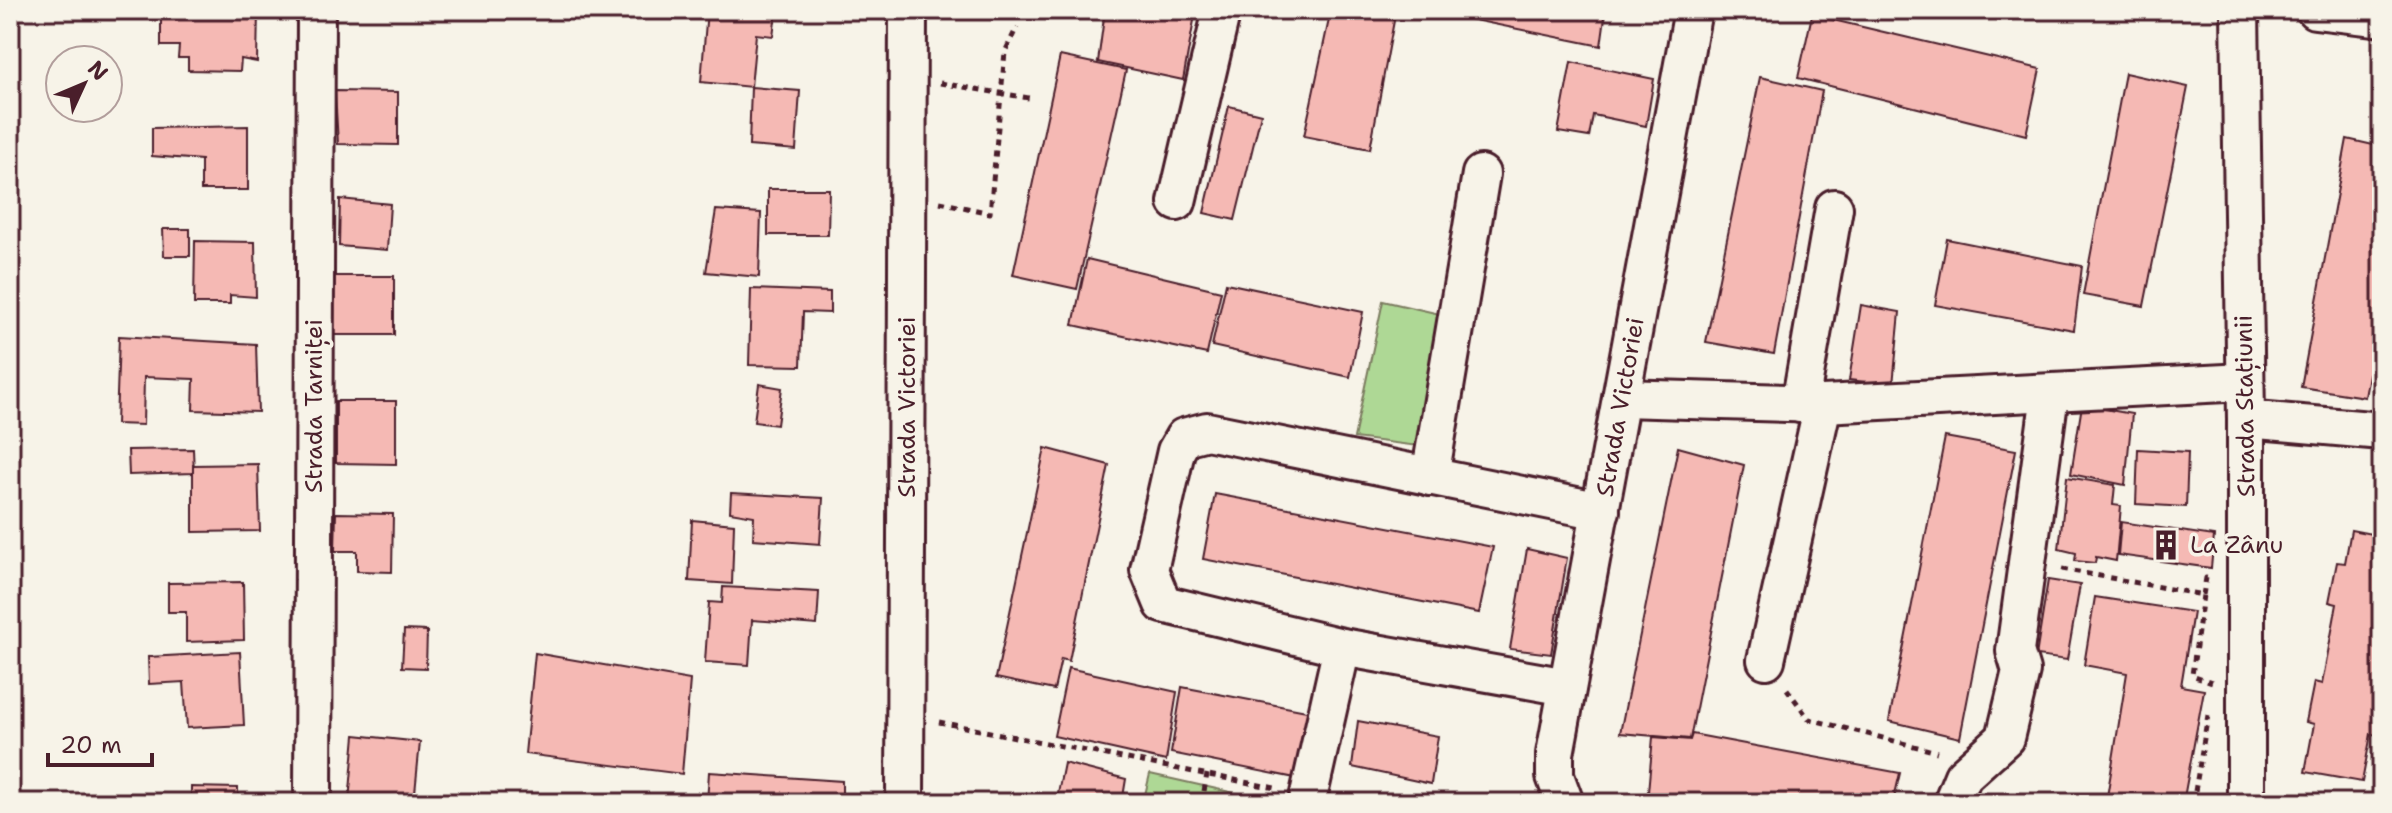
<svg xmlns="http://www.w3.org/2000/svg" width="2392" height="813" font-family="'Shantell Sans',sans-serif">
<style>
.green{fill:#aed895;stroke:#7c7c60;stroke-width:2}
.building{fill:#f5b9b4;stroke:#4a1f2b;stroke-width:2}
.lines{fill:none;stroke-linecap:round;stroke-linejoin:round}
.minor-casing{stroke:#4a1f2b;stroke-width:42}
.path{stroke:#4a1f2b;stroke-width:5;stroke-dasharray:6 6;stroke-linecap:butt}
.minor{stroke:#f7f3e8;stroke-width:36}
.labels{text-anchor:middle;stroke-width:7;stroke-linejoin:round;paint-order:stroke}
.street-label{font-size:24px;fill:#4a1f2b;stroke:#f7f3e8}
.poi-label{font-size:24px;fill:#4a1f2b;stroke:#f7f3e8;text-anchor:start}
</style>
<rect width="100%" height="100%" fill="#f7f3e8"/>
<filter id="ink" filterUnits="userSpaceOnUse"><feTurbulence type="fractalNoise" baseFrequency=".0125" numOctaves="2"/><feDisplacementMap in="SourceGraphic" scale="16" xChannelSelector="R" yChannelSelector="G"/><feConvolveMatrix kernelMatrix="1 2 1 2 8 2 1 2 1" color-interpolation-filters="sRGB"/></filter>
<g filter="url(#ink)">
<!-- green -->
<g class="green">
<path d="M1383 301 1444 315 1418 446 1354 438Z"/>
<path d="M1150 774 1279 803H1143Z"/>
</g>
<!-- building -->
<g class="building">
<path d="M161 10H258L257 62 241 59 240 71 188 70V58H178L179 46H161Z"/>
<path d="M707 10 776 13 773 36 756 34 751 87 701 82Z"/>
<path d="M1105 10H1171L1195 15 1183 80 1098 62Z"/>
<path d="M1331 10H1396L1370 149 1304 136Z"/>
<path d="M1425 10H1606L1601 46Z"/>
<path d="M1812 15 2040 69 2026 135 1798 78Z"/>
<path d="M1060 56 1126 70 1077 289 1013 275Z"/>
<path d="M1571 62 1654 79 1646 126 1593 115 1589 137 1558 132Z"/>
<path d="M2125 73 2188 87 2144 306 2083 295Z"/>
<path d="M1760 77 1822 91 1774 354 1706 342Z"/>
<path d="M751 87 800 91 796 150 749 146Z"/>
<path d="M335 91 398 92V145L338 144Z"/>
<path d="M1229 106 1261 114 1235 220 1204 213Z"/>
<path d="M248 126V190H201V160L152 156V128Z"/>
<path d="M2347 139 2382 147V303L2365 397 2301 387Z"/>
<path d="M768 189H829L828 235H768Z"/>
<path d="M340 199 390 204 387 250 339 246Z"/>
<path d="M716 210 761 213 759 277 706 272Z"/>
<path d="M163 229H190V256H164Z"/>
<path d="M1947 239 2082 266 2074 330 1935 305Z"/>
<path d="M195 241 255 242 256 297 230 295V304H194Z"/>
<path d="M1087 259 1221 291 1207 354 1073 325Z"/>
<rect x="334" y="276" width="60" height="59"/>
<path d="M1226 283 1363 312 1350 377 1212 346Z"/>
<path d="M751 289 830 292V313L803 312 801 366 749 365Z"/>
<path d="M1861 305 1900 312 1893 385 1849 380Z"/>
<path d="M119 336 256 344 258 412 193 410 194 379 144 377 143 425 116 424Z"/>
<path d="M759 384 782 388 777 425 754 422Z"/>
<path d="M336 401H396V464L336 463Z"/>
<path d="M2082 405 2132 414 2125 485 2071 474Z"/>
<path d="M1945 437 2016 450 1960 738 1889 721Z"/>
<path d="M1678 447 1744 465 1690 739 1620 733Z"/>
<path d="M1045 448 1109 465 1069 661 1061 659 1054 690 996 678Z"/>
<path d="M193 449 194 473 129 475 128 450Z"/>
<path d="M2138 449 2188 452 2186 507 2136 504Z"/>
<path d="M258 464 260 531 193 532V465Z"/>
<path d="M2067 477 2115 485 2113 505 2121 506 2116 561 2096 557 2095 563 2075 561 2076 553 2059 549Z"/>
<path d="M731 493 823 498 820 544 753 539 754 516 730 512Z"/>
<path d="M1215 494 1493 547 1479 613 1203 559Z"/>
<path d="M336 513 393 514 392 572 357 571V551H335Z"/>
<path d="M692 520 734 524 732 584 689 581Z"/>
<path d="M2121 522 2214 536 2211 568 2118 555Z"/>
<path d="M2351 530 2382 536V678L2379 694 2382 695V719L2379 735 2371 734 2362 782 2305 772 2314 724 2306 722 2314 682 2322 684 2337 604 2329 602 2337 562 2345 563Z"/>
<path d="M1527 549 1567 558 1551 654 1510 649Z"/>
<path d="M2048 580 2080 585 2067 660 2036 656Z"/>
<path d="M243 582 244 640 186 642V612H168V583Z"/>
<path d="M723 587 819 592 817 625 752 620 749 665 705 662 709 602 722 603Z"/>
<path d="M2095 597 2193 612 2181 686 2204 690 2183 803H2106L2127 673 2084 665Z"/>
<path d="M404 630 427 631 426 668 402 667Z"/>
<path d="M240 652 244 725 187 728 184 682 149 684 148 657Z"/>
<path d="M535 653 690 680 682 774 525 754Z"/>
<path d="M1068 668 1177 692 1166 761 1054 736Z"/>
<path d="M1182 687 1322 714 1310 781 1171 753Z"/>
<path d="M1358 721 1438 736 1431 784 1352 767Z"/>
<path d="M1692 734 1900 773 1893 803H1647L1653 737 1690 740Z"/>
<path d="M355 735 420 742 414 803 349 802Z"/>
<path d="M1064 763 1126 779 1122 803H1056Z"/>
<path d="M709 772 842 781V803H707Z"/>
<path d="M191 787 238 788V803H191Z"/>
</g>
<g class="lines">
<!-- minor casing -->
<g class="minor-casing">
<g id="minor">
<path d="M2240 10 2246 419V803"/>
<path d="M2315 10 2382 18"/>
<path d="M1177 202 1222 10"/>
<path d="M1621 398 1823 404 2245 382"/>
<path d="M1800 404 1834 208"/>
<path d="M2246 419 2382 431"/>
<path d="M1430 477 1481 174"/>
<path d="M1766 660 1823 404"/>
<path d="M1567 687 1342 647 1163 604 1149 570 1176 451 1184 437 1207 431 1601 511"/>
<path d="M313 803 316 10"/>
<path d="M905 803 908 10"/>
<path d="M1307 803 1342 647"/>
<path d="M1565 803 1555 776V754L1693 10"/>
<path d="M1952 803 1963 776 2005 738 2021 671 2015 651 2050 394"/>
</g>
</g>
<!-- path -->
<g class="path">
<path d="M940 83 1029 98"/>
<path d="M940 202 990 213 1005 52 1017 27"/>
<path d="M2062 569 2203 595 2192 675 2212 682"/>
<path d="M2203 595 2206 578 2211 579"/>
<path d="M1787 689 1809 719 1937 752"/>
<path d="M939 722 1275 788"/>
<path d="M1202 803 1207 774"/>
<path d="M2193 803 2208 715"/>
</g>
<!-- minor -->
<use href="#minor" class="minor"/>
</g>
</g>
<!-- icons -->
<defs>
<g id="building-bare" transform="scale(2.4)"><path d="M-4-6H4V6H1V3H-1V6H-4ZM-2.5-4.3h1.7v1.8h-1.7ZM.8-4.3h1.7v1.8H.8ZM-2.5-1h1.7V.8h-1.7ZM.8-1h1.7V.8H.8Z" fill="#4a1f2b" stroke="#f7f3e8" stroke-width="2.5" paint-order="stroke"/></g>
</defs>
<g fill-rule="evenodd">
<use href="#building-bare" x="2166" y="545"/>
</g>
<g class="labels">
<!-- street labels -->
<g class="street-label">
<text transform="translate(314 406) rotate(-90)" y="8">Strada Tarniței</text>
<text transform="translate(2245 406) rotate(-91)" y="8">Strada Stațiunii</text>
<text transform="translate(907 407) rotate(-90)" y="8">Strada Victoriei</text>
<text transform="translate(1620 407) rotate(-80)" y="8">Strada Victoriei</text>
</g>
<!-- poi labels -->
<g class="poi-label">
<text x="2190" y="553">La Zânu</text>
</g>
</g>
<!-- margin -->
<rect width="2392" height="813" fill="none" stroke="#f7f3e8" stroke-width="40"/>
<rect x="20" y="20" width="2352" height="773" fill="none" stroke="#4a1f2b" stroke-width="3" filter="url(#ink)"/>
<!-- north arrow -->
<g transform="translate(84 84) rotate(46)"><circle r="38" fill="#f7f3e8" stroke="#b29e9c" stroke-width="2"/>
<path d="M0-6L14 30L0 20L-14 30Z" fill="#4a1f2b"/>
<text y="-12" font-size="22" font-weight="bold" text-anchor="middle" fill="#4a1f2b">N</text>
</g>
<!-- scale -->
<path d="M48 753v12h104v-12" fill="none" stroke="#4a1f2b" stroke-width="4"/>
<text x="60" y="753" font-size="24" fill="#4a1f2b" stroke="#f7f3e8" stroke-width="6" paint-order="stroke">20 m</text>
</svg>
